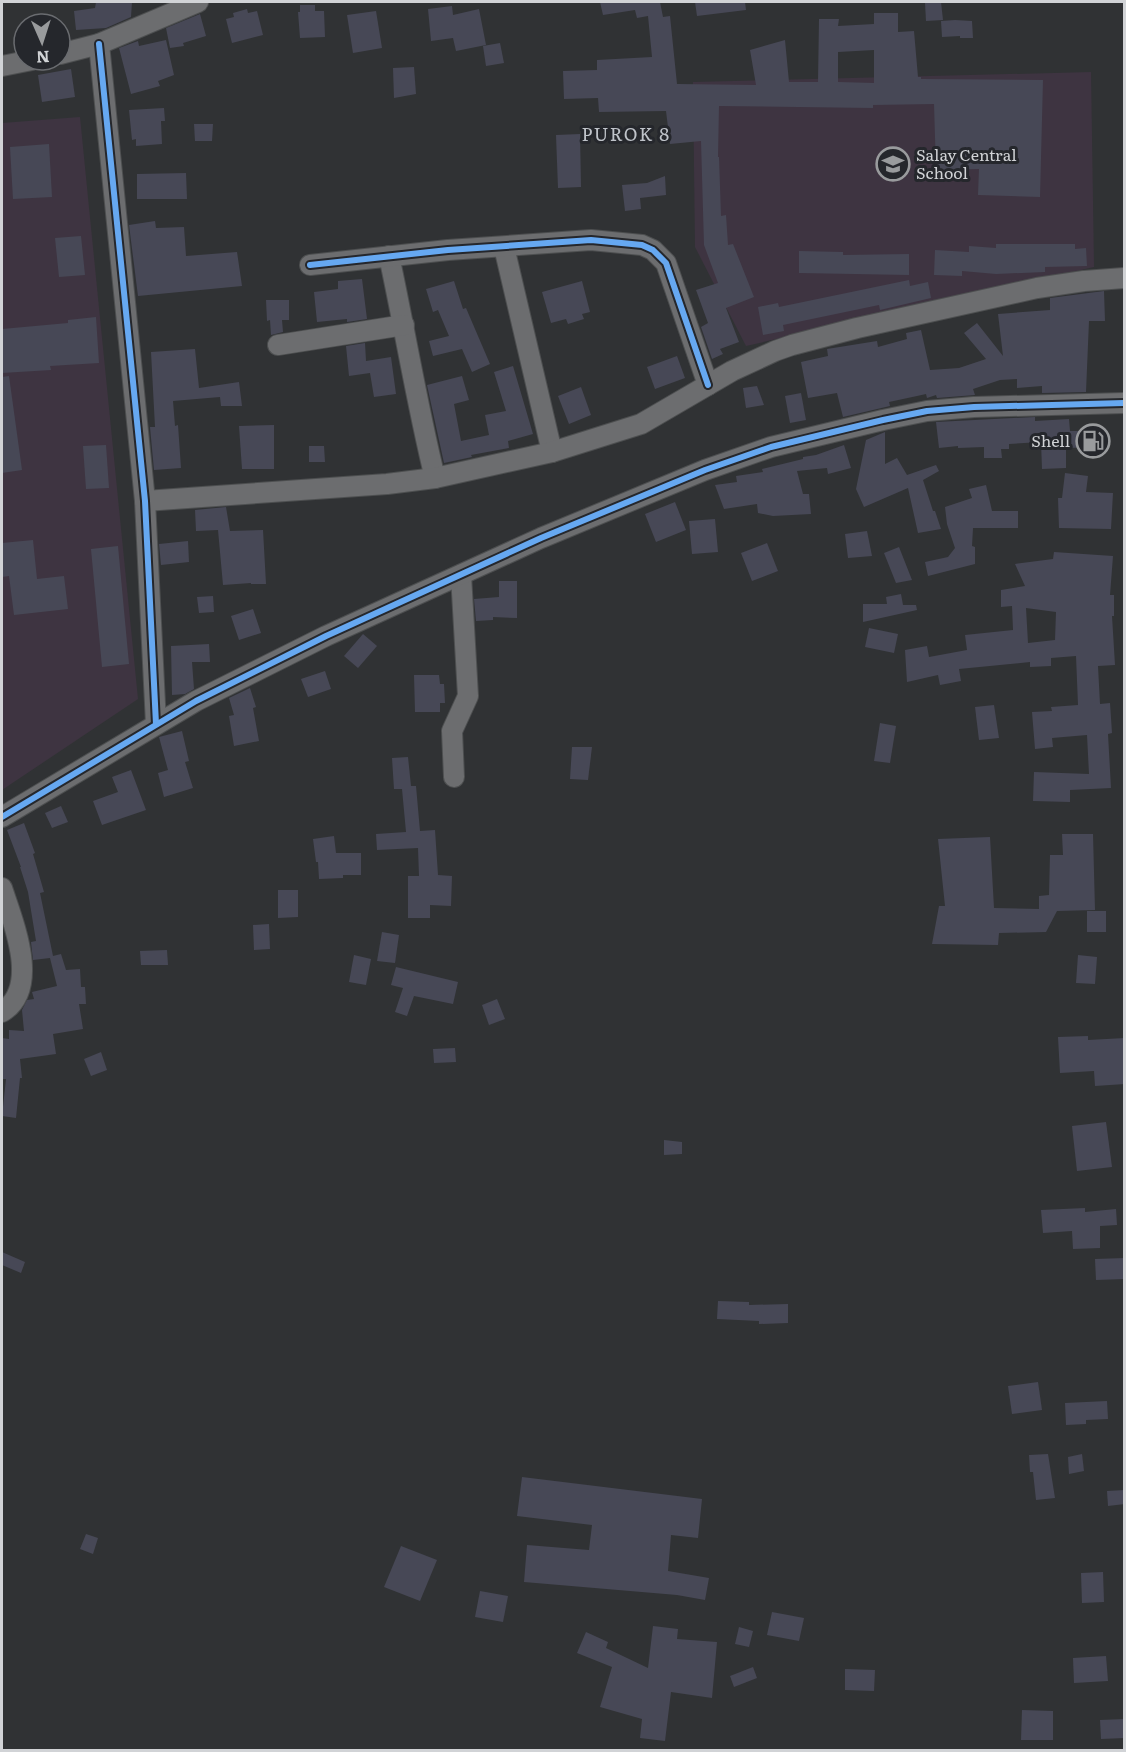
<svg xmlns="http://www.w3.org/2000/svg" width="1126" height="1752" font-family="Literata,serif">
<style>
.education{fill:#3e3441}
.building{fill:#474856;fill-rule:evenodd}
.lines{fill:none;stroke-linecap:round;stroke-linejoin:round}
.minor-casing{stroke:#4d4f50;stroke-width:22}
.minor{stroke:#6c6d6f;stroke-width:20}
.cycleway-casing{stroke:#25272c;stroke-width:10}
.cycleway{stroke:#66a8f1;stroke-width:6}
.labels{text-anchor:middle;stroke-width:6;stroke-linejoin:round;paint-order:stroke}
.poi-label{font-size:16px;fill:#d1d3d6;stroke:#25272c;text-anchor:start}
.neighbourhood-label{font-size:18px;letter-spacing:1.5px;fill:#bfc3c9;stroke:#25272c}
</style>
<rect width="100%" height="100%" fill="#303234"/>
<!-- education -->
<g class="education">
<path d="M1091 72 1094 267 746 346 695 247 693 82Z"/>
<path d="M80 117 138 699 2 790V123Z"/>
</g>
<!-- building -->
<g class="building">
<path d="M96 2H132L131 17 106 28 76 30 74 11 95 8Z"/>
<path d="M600 2H660L663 17 670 16 677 84 756 85 750 50 785 40 789 82H818L819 19H839L838 26 874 24V13H898V32L914 31 918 77H921V79L1043 80 1040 197 978 195 979 169 936 170 934 104 873 105V108L719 106 718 157H719L721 216 726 215 728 245 733 244 754 297 726 308 739 342 720 349 723 354 712 359 701 327 708 323 696 290 718 283 704 245 701 141 670 144 666 111 599 112 598 98 564 99 563 71 597 70V60L652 57 648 16 637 18 635 10 603 15ZM874 50V83L838 82V52Z"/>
<path d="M695 2H745L746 10 697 16Z"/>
<path d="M941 2 943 20 926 21 925 3Z"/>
<path d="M300 5H315V11H324L325 37 300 38 298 12H300Z"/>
<path d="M452 6 453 15 479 9 486 45 456 51 453 38 431 41 428 9Z"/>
<path d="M247 9 248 13 257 11 263 35 232 43 226 19 234 17 233 13Z"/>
<path d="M376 11 382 48 353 53 347 15Z"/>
<path d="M200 14 206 36 183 43 184 46 170 48 166 28Z"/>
<path d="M955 20 972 21 973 38H960V36L942 37 941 21Z"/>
<path d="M166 40 174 75 158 81 160 86 131 94 119 48 138 41 139 46Z"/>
<path d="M500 43 504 63 486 66 483 46Z"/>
<path d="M414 67 416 94 394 98 393 68Z"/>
<path d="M71 69 75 97 42 102 38 75Z"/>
<path d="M164 108 165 121H161L162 144 136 146V139L132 140 129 110Z"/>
<path d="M194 124H213L212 141H195Z"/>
<path d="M580 134 581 187 558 188 556 135Z"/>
<path d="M49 144 52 197 13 199 10 147Z"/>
<path d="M186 173 187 199H137V174Z"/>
<path d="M665 176 666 195 640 198 641 209 625 211 622 185 647 183Z"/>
<path d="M155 221 156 228 184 227 186 256 237 252 242 286 138 296 129 225Z"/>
<path d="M81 236 85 275 59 277 55 238Z"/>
<path d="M996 244H1075V249L1086 248 1087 266 1045 267V272L996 274 962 271V276L934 275 935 250 969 252V246L996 248Z"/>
<path d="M799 251 843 252V255L909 254V275L799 273Z"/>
<path d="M362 279 367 319 347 322V319L317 322 314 292 338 289V281Z"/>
<path d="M909 280 910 286 928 282 931 298 880 310 879 305 783 325 784 331 763 335 758 307 778 303 779 307Z"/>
<path d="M454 281 463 309 466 308 490 364 472 372 462 349 433 356 429 341 449 336 438 310 433 312 426 289Z"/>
<path d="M582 281 590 312 582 314 584 319 568 324 566 319 551 323 542 292Z"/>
<path d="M1104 291 1105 321H1089L1086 392 1042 393V386L1017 388V379L1000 380 973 389 975 395 937 398 936 395 927 398 926 394 917 396 889 402 890 406 843 417 837 393 808 398 801 362 828 356 827 349 877 341 878 347 907 339 906 333 921 330 930 370 959 368 986 359 964 333 977 323 1003 356 998 314 1050 310V298Z"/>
<path d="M266 300H289V320H282L283 332 271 335 270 320 267 321Z"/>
<path d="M96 317 99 363 50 366 51 370 2 373V329L68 323V320Z"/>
<path d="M365 343 366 361 391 357 396 394 374 397 370 373 349 376 346 346Z"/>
<path d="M195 349 199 388 239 382 242 406H221L220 397 173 401 175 426 178 425 181 468 154 470 150 427H155L151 352Z"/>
<path d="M677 356 685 378 655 389 647 367Z"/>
<path d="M513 366 533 434 508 441 509 448 471 455 472 457 444 463 427 385 462 376 469 400 454 404 461 441 489 435 485 415 506 411 494 372Z"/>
<path d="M9 376 22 470 2 473V377Z"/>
<path d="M757 386 764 405 746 408 743 388Z"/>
<path d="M581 387 591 415 569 424 558 396Z"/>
<path d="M801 393 806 420 790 423 785 396Z"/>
<path d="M1035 417V421L1069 419 1070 431H1098V447L1066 448V468L1042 469 1041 442 1009 444V449H1001L1002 458H984V447L958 448V446L939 448 936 422Z"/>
<path d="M274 425V469H242L239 426Z"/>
<path d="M885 432V464L897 458 907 475 936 465 939 471 923 480 933 511H935L941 529 918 533 908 488 864 507 856 489 866 440Z"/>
<path d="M106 445 109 488 86 489 83 446Z"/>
<path d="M844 445 851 468 828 474 827 468 797 471 803 494H809L811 514 773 516 758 513 757 504 724 509 715 485 737 482 736 476 763 472 762 469 803 459V457L816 455Z"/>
<path d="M309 446H324L325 462H309Z"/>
<path d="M1065 473 1088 476 1086 492 1113 493 1111 529 1059 528 1058 498H1062Z"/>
<path d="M986 485 992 511H1018V528H973L972 546 975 547V564L928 576 925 562 948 557 955 548 947 524 945 507 972 498 969 489Z"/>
<path d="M675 502 686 530 656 542 645 514Z"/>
<path d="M226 507 230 531 263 530 266 584H251V583L223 585 218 530 196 531 195 510Z"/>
<path d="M715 519 718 552 692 554 689 521Z"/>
<path d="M867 531 872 556 848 558 845 534Z"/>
<path d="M33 540 37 579 64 576 68 609 14 615 9 576 2 577V543Z"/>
<path d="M188 541 189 562 161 565 159 544Z"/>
<path d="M767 543 778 571 752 581 741 553Z"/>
<path d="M118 546 129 664 102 667 91 549Z"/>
<path d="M899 547 912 580 896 583 884 553Z"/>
<path d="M1054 552 1113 556 1110 595H1114V616H1112L1115 665 1098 666 1100 704 1110 703 1112 733 1108 734 1111 788 1070 790V802L1033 801 1034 772 1089 774 1087 735 1052 738 1053 747 1035 749 1032 712 1052 711 1051 707 1078 705 1076 656 1051 658V666L1030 667V662L959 669 961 681 940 685 938 675 907 682 905 650 927 646 929 657 967 650 965 635 1013 630 1012 606 1001 607V590L1025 586 1015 564 1053 559ZM1026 608 1056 612 1055 640 1028 643Z"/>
<path d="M499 581H517V618L493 617V620L476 621 474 599 499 597Z"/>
<path d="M901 594 903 605H916L917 610 863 622V604H887L886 597Z"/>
<path d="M213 596 214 612 199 613 197 597Z"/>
<path d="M253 609 261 633 239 640 231 616Z"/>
<path d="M869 628 898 634 894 653 865 647Z"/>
<path d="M363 634 377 646 358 668 344 656Z"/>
<path d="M209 644 210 662H192L194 689 185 694 172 695 171 646Z"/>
<path d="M325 671 331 689 308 697 301 679Z"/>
<path d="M414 675H439L440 684H444L445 703H440V712H415Z"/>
<path d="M250 688 256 707 253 708 259 741 234 746 229 716 234 715 229 698Z"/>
<path d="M994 705 999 738 979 740 975 707Z"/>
<path d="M880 723 896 726 890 763 874 761Z"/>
<path d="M182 731 189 761 185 762 193 788 164 797 158 773 168 770 159 737Z"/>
<path d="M572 747H592L588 780 570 779Z"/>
<path d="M408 757 411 786H416L420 831 435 830 438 875 452 876 451 906 430 905V918H408V876H419L418 848 377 850 376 834 406 832 402 789H394L392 758Z"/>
<path d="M131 770 146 810 102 825 93 801 118 792 112 777Z"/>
<path d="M61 806 68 822 52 828 45 813Z"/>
<path d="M24 823 35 853 33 854 44 892 40 893 53 956 61 954 66 970 80 969 81 987H85L86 1004H79L83 1029 53 1034 56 1054 20 1059 22 1078H20L16 1118 2 1116 6 1079H2V1038L9 1039V1030L24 1031 22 1010 27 1000 34 999 32 992 57 986 50 958 33 960 31 942 36 941 28 892 20 867H21L7 830Z"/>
<path d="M1062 834H1093L1095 910 1057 911 1046 932 999 933 998 945 932 944 939 906H945L938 839 990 837 994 908 1039 909V896L1049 895 1050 855H1063Z"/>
<path d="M334 836 336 853H361V875H343V878L319 879 318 862H316L313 839Z"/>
<path d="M278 890H298V917L278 918Z"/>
<rect x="1087" y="911" width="19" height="21"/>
<path d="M269 924 270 949 254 950 253 925Z"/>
<path d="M382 932 399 935 395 963 377 961Z"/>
<path d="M167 950 168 965H141L140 951Z"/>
<path d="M354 955 371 959 366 985 349 982Z"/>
<path d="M1078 955 1097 957 1095 984 1076 983Z"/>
<path d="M396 967 458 982 453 1004 414 996 407 1016 395 1012 403 988 391 985Z"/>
<path d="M497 999 505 1019 489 1025 482 1005Z"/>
<path d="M1088 1036V1040L1125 1038V1084L1095 1086 1094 1071 1060 1073 1058 1037Z"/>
<path d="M455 1048 456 1062 434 1063 433 1049Z"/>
<path d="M101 1052 107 1070 91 1076 84 1059Z"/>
<path d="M1106 1122 1112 1167 1077 1171 1072 1126Z"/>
<path d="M664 1140 682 1142V1154L664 1155Z"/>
<path d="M1085 1208V1212L1116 1209 1117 1225 1100 1226V1248L1073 1249 1072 1231 1043 1233 1041 1210Z"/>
<path d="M2 1252 25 1262 21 1273 2 1265Z"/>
<path d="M1125 1258V1279L1096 1280 1095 1259Z"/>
<path d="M718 1301 749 1302V1305L788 1304V1323L759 1324V1321L717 1319Z"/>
<path d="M1038 1382 1042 1410 1012 1414 1008 1386Z"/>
<path d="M1107 1401 1108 1419 1086 1420V1424L1066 1425 1065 1403Z"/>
<path d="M1048 1454 1055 1498 1036 1500 1033 1472H1030L1029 1455Z"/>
<path d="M1082 1454 1084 1471 1069 1474 1068 1457Z"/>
<path d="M522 1477 702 1499 698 1538 671 1535 668 1571 709 1578 705 1600 677 1595 524 1582 527 1545 589 1550 592 1525 517 1516Z"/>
<path d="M1125 1490V1504L1108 1506 1107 1491Z"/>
<path d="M86 1534 98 1538 93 1554 80 1549Z"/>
<path d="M401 1546 437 1560 420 1601 384 1587Z"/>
<path d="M1103 1572 1104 1602 1082 1603 1081 1573Z"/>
<path d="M480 1591 508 1596 503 1622 475 1617Z"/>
<path d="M772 1612 804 1618 799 1641 767 1635Z"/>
<path d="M653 1626 678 1629 677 1639 717 1642 712 1698 671 1692 665 1741 640 1738 642 1719 600 1707 612 1667 577 1653 586 1632 608 1642 606 1648 648 1668Z"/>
<path d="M739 1627 753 1631 749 1647 735 1644Z"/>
<path d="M1106 1656 1108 1681 1074 1683 1073 1658Z"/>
<path d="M753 1667 757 1678 734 1687 730 1676Z"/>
<path d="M845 1669 875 1670 874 1691 845 1690Z"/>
<path d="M1022 1710 1053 1711V1740H1021Z"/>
<path d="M1125 1719V1738L1101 1739 1100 1720Z"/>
</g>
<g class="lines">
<!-- minor casing -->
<g class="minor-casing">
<g id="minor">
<path d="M99 44 145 501 156 724"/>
<path d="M60 54 99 44 198 2"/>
<path d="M2 66 32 60"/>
<path d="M504 247 552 452"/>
<path d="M389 256C405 330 417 405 435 478"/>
<path d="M310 265 448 250 591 240 642 245 653 250 666 263 708 385"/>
<path d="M278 345 404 325"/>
<path d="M145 501 387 484 435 478 552 452 641 424 732 371 775 351 792 345 857 328 1037 288 1084 281 1124 278"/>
<path d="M454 777 452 731 468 696 461 575"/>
<path d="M2 817 196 701 326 636 541 538 705 470 771 447 883 420 927 411 974 407 1124 403"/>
<path d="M2 888C13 922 41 988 2 1012"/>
</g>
</g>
<!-- minor -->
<use href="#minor" class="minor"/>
<!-- cycleway casing -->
<g class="cycleway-casing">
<g id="cycleway">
<path d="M99 44 145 501 156 724"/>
<path d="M310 265 448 250 591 240 642 245 653 250 666 263 708 385"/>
<path d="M2 817 196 701 326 636 541 538 705 470 771 447 883 420 927 411 974 407 1124 403"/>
</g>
</g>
<!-- cycleway -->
<use href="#cycleway" class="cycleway"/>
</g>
<!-- icons -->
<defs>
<g id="school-ring" transform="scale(1.725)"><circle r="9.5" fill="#25272c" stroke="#999b9d" stroke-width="1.5"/><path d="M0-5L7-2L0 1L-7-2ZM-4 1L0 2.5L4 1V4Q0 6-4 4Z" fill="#999b9d"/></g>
<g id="fuel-ring" transform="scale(1.725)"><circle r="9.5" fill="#25272c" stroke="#999b9d" stroke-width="1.5"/><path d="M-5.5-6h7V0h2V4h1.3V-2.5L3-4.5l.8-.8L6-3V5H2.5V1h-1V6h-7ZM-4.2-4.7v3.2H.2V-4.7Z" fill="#999b9d"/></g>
</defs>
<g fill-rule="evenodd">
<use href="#school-ring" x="893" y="164"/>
<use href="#fuel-ring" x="1093" y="441"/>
</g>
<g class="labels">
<!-- poi labels -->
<g class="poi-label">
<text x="916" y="161">Salay Central<tspan x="916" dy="18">School</tspan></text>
<text x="1070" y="447" text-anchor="end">Shell</text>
</g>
<!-- neighbourhood labels -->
<g class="neighbourhood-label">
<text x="626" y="141">PUROK 8</text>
</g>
</g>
<!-- border -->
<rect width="1126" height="1752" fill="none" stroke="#d1d3d6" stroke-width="6"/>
<!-- north arrow -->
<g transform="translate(42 42) rotate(177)"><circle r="28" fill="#25272c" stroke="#6a6c70" stroke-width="1.5"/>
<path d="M0-4.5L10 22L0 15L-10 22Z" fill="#999b9d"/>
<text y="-9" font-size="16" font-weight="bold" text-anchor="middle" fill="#d1d3d6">N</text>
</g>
</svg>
